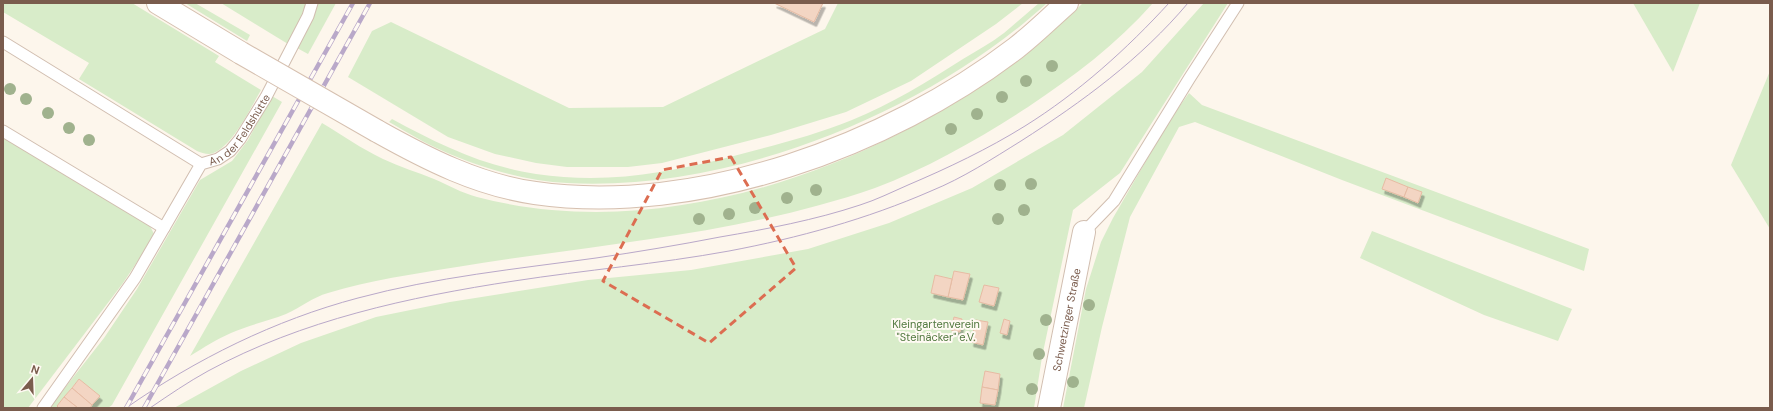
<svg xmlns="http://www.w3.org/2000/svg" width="1773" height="411" font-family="'DM Sans',sans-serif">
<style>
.green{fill:#d8ecc9}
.building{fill:#f3d5c3;stroke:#e6bba3;filter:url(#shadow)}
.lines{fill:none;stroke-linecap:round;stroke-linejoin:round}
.lane-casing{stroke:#d1beb0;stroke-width:13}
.street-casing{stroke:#d1beb0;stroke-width:24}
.secondary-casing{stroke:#d6c0b0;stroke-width:24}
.lane{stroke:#fff;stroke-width:11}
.street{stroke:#fff;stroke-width:22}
.secondary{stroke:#fff;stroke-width:22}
.tram{stroke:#b9a8c9;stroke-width:1}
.rail-casing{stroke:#b9a8c9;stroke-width:4.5}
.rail{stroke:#fffaf3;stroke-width:3;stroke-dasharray:9;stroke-linecap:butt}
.secondary-bridge-casing{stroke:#d6c0b0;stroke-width:24;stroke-linecap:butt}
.secondary-bridge{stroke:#fff;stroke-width:22}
.tree{fill:#a0b28e}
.marked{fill:none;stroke:#dc6d51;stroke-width:3;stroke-dasharray:8 5;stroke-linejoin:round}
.labels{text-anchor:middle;stroke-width:4;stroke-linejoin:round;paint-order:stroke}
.street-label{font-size:11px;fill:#7a5c4d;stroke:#fffaf3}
.park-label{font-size:11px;fill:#537a41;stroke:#fffaf3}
</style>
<defs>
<filter id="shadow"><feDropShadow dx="2.5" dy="4.5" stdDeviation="0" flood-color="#0004"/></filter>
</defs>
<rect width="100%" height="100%" fill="#fdf6ec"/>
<!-- green -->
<g class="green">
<path d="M3 3H132L219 56 215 62 261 90C251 107 230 152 209 154 205 154 200 152 197 151L79 79 89 63 3 12Z"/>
<path d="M185 3H195L250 35 247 41Z"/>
<path d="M221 3H309L288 44Z"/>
<path d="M316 3H336L308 54 297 48Z"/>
<path d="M838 3H1023L996 24 911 81 846 112 771 135 662 163 628 167H567L536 163 495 154 448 137 348 77 372 31 391 22 569 108 663 107 825 29Z"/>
<path d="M1039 3H1047C927 113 731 192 567 183 526 181 481 168 443 151 424 143 407 132 389 122L392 119C438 144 483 166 536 174 605 184 663 174 730 157 771 146 813 136 852 120 891 104 927 82 963 59 976 51 991 43 1004 33 1016 23 1027 13 1039 3Z"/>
<path d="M1083 3H1153C1117 44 1073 77 1028 107 980 138 928 168 875 188 740 235 596 244 457 267 414 274 370 280 328 293 313 297 300 308 286 314 268 321 249 325 231 333 217 339 203 348 190 356L322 123C342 135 362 149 383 159 400 167 417 172 434 179 448 185 462 193 477 197 685 252 934 148 1083 3Z"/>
<path d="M1204 3H1228L1120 173 1073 210 1042 357 1034 408H174L241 371 301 343 376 317 450 302 588 280 691 270 808 249 889 223 972 188 1063 135 1142 72Z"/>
<path d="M1633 3H1700L1673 72Z"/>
<path d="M1770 71V229L1731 165Z"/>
<path d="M1189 93 1202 105 1589 249 1584 271 1342 180 1195 122 1179 127 1130 217 1102 327 1084 408H1063L1086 289 1101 242 1113 218 1169 121Z"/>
<path d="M272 96 282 102 112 405 108 408H90L99 396 79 379 57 406 59 408H49L104 338 137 289 200 180 232 161 248 140Z"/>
<path d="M3 135 149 224 154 234 147 247 123 283 28 408H3Z"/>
<path d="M1372 231 1572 309 1558 341 1484 315 1360 258Z"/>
</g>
<!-- building -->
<g class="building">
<path d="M774 3H823L814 22Z"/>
<path d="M1386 178 1408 187 1404 197 1382 189Z"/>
<path d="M1408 187 1422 192 1418 203 1404 197Z"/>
<path d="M954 271 970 274 963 300 948 297Z"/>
<path d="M935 275 952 279 948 297 931 293Z"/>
<path d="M984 285 999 288 994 306 979 302Z"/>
<path d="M954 317 962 319 960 332 951 330Z"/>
<path d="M1004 319 1010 321 1007 335 1000 333Z"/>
<path d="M976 320 988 322 983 345 971 342Z"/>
<path d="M985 371 1000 374 998 390 982 387Z"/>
<path d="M79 379 100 396 92 405 72 388Z"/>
<path d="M982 387 998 390 995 405 980 403Z"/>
<path d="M72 388 92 405 90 408H78L64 397Z"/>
<path d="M64 397 78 408H59L57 406Z"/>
</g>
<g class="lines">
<!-- lane casing -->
<g class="lane-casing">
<g id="lane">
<path d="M3 42 201 164"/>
<path d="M3 131 164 228"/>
<path d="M1084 232 1114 201 1189 79 1238 3"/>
<path id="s1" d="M43 408 135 278 201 164 218 159 230 151 240 139 266 97 308 16 312 3"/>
</g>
</g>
<!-- street casing -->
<g class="street-casing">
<g id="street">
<path id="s2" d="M1049 408 1084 232"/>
</g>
</g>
<!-- secondary casing -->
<g class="secondary-casing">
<g id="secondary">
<path d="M158 3 241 53"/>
<path d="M377 131C427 159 478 185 535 193 697 216 888 146 1016 48 1034 34 1050 18 1067 3"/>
</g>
</g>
<!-- lane -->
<use href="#lane" class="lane"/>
<!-- street -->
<use href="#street" class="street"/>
<!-- secondary -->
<use href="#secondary" class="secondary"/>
<!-- tram -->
<g class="tram">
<path d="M126 408C196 359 275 320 358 298 436 277 516 269 596 258 637 252 679 245 720 237 767 229 815 220 860 205 876 200 892 192 908 185 948 168 988 149 1025 126 1078 93 1127 49 1169 3"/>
<path d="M150 408C169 395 188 382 208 371 302 320 409 297 514 281 585 270 658 264 729 251 798 238 867 219 931 191 963 178 992 159 1021 141 1082 102 1141 59 1188 3"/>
</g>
<!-- rail casing -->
<g class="rail-casing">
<g id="rail">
<path d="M126 408 353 3"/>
<path d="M144 408 370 3"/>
</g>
</g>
<!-- rail -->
<use href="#rail" class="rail"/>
<!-- secondary-bridge casing -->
<g class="secondary-bridge-casing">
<path id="secondary-bridge" d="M241 53 377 131"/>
</g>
<!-- secondary-bridge -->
<use href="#secondary-bridge" class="secondary-bridge"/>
</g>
<!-- trees -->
<g class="tree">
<circle cx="1052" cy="66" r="6"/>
<circle cx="1026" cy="81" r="6"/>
<circle cx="10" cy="89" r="6"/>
<circle cx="1002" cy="97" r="6"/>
<circle cx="26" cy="99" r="6"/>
<circle cx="48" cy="113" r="6"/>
<circle cx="977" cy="114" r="6"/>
<circle cx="69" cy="128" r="6"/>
<circle cx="951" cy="129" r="6"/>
<circle cx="89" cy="140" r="6"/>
<circle cx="1031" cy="184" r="6"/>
<circle cx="1000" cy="185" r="6"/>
<circle cx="816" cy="190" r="6"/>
<circle cx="787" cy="198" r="6"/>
<circle cx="755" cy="208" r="6"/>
<circle cx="1024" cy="210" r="6"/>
<circle cx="729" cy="214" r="6"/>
<circle cx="699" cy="219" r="6"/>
<circle cx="998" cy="219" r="6"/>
<circle cx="1089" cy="305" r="6"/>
<circle cx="1046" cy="320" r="6"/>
<circle cx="1039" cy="354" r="6"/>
<circle cx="1073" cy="382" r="6"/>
<circle cx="1032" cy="389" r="6"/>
</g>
<!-- marked area -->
<path class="marked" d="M731 157 796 268 709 343 603 281 662 170Z"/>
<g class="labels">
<!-- street labels -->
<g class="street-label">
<text dy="4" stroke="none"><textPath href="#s1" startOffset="345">An der Feldshütte</textPath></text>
<text dy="4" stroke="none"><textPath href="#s2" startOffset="90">Schwetzinger Straße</textPath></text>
</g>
<!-- park labels -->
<g class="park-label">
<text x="936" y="328">Kleingartenverein<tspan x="936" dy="13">"Steinäcker" e.V.</tspan></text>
</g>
</g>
<!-- border -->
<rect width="1773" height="411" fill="none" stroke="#7a5c4d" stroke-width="8"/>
<!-- north arrow -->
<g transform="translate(32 379) rotate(19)" stroke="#fffaf3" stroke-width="3" paint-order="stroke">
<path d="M0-3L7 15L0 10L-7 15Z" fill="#7a5c4d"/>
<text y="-6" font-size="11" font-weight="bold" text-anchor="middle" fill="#7a5c4d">N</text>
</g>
</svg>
